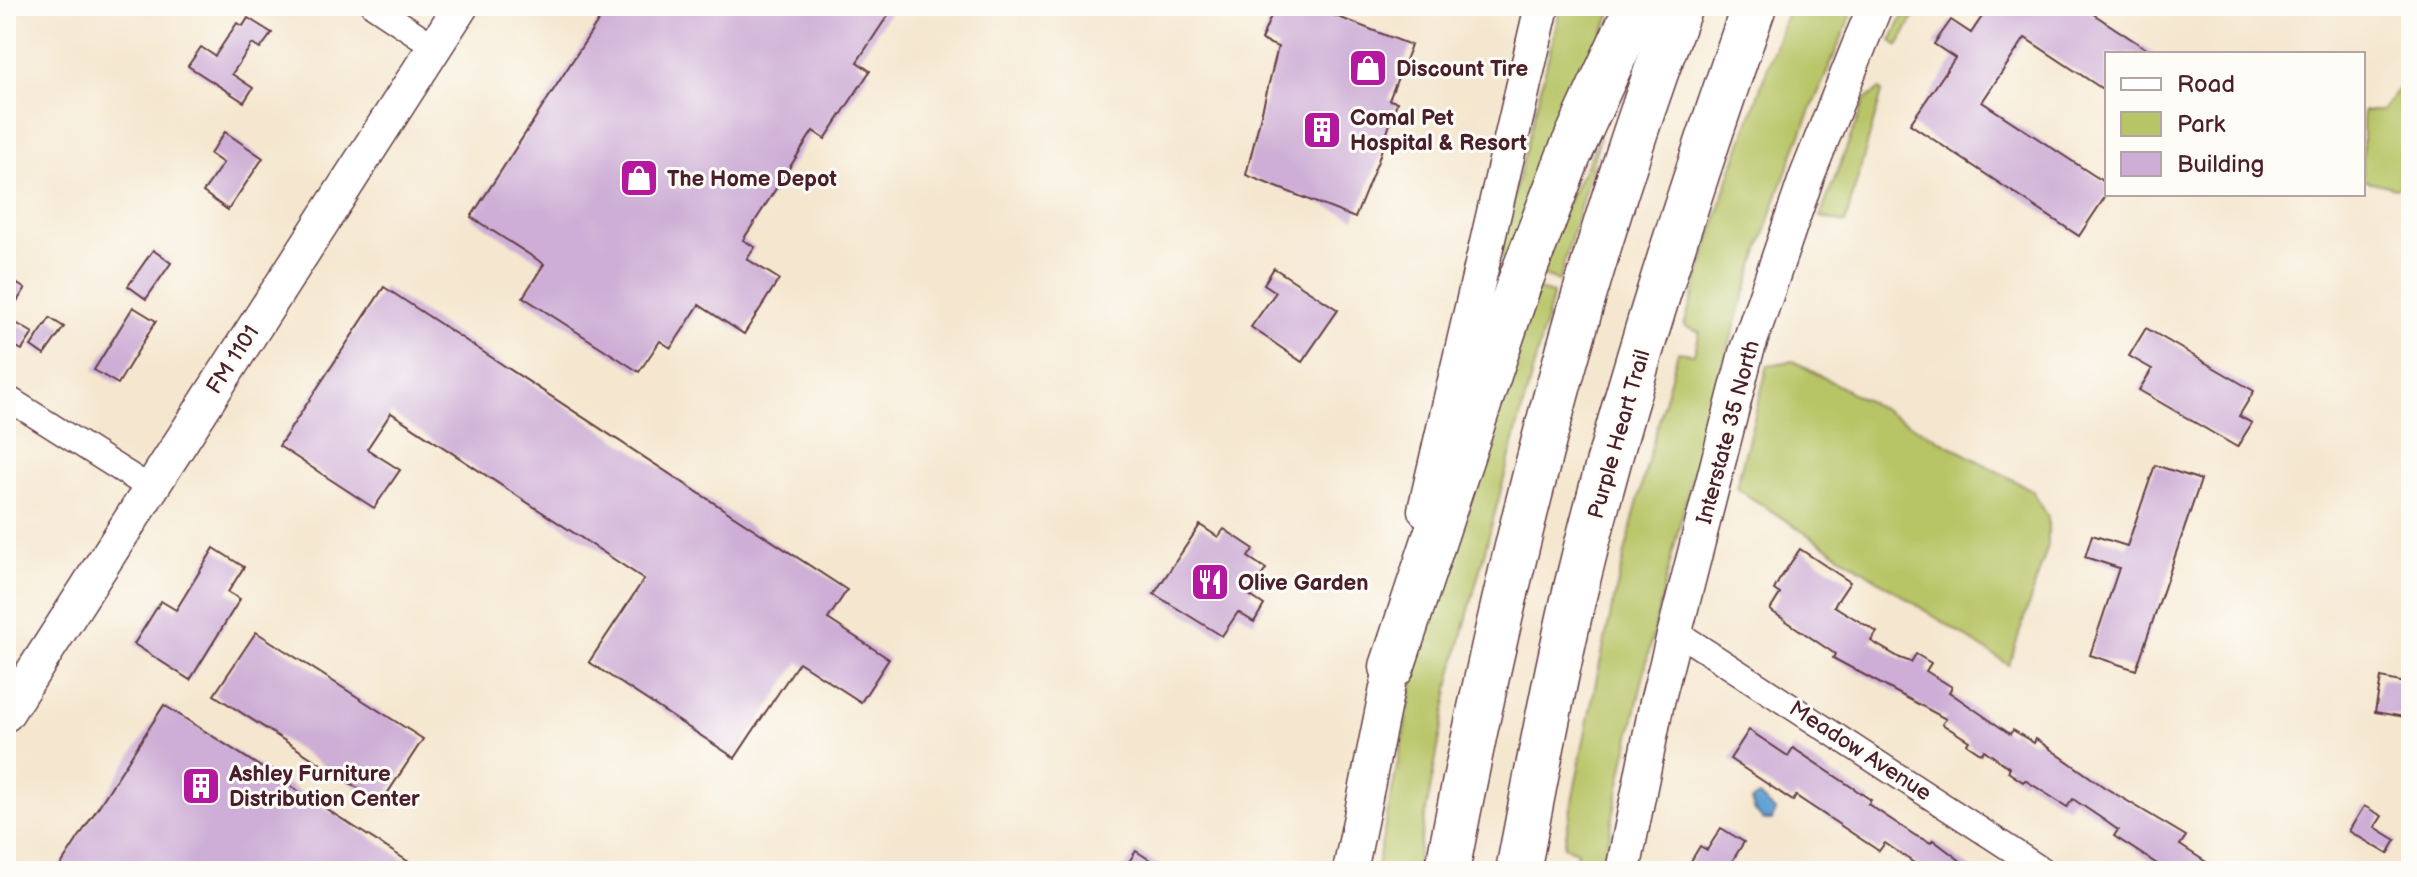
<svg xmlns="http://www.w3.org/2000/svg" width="2417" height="877" font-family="'Balsamiq Sans',sans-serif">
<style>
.green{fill:#b8c566;stroke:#817248;stroke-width:2}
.water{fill:#62a1d4;stroke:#566080;stroke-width:2}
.building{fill:#ceaed6}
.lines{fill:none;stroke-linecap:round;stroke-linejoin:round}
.street-casing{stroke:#643d44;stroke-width:27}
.secondary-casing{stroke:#643d44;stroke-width:37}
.highway-casing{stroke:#643d44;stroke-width:47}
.street{stroke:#fff;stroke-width:24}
.secondary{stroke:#fff;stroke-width:34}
.highway{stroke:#fff;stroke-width:44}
.labels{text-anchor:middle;stroke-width:6;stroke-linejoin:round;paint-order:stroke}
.poi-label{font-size:22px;font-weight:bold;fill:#4a1f2b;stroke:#fdfcf7;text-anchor:start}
.street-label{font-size:22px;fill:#4a1f2b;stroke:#fdfcf7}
</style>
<rect width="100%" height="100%" fill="#fdfcf7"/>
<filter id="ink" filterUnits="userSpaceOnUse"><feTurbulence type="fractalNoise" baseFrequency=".0125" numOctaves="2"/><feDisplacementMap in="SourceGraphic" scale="16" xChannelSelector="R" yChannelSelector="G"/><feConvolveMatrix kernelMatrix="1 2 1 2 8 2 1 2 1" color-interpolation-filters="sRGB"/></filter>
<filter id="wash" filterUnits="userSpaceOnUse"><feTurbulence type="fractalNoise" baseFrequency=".006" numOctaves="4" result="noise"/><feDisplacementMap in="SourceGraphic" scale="32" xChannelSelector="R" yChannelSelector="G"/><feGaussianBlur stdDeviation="1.8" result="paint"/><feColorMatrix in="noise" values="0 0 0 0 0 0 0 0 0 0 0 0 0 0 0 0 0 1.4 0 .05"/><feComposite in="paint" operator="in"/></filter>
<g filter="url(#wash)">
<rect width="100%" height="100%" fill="#f5e7cf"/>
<!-- green -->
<g class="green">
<path d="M1561 6H1614L1511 257H1499Z"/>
<path d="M1789 6H1855C1828 71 1798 136 1775 203 1700 420 1647 646 1602 871H1560L1561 860 1575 863 1577 851 1564 846C1594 679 1631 514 1678 352L1694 354 1700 332 1684 326 1726 187Z"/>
<path d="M1908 6H1920L1898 46 1891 41Z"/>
<path d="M2411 72V180L2396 188 2363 180V111H2382Z"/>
<path d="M1880 89 1882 92 1845 223 1820 217 1865 100Z"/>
<path d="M1600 137 1559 281 1533 273Z"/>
<path d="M1531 288 1553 294 1451 678 1415 871H1376L1417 668 1461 507Z"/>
<path d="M1793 361 2032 490 2048 517V545L2009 665 1736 488 1768 365Z"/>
</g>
<!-- water -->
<path class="water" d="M1759 796 1775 811 1772 820H1763L1754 810 1752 800Z"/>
<g id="blocks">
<!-- building -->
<g class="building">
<path d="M608 6H894L857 62 870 71 825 139 813 131 743 240 755 247 747 259 779 279 744 334 699 305 671 348 660 341 639 372 523 297 544 264 471 217Z"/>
<path d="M1275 6H1310L1411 45 1389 100 1397 102 1378 161 1355 218 1246 175 1278 47 1261 40Z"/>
<path d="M1989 6H2081L2154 54H2107V92L2025 38 1982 102 2107 184V194L2079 236 1910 124 1955 58 1934 44 1951 20 1971 33Z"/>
<path d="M248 18 272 33 260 49 252 44 232 74 253 88 244 102 188 66 201 47 215 56 237 23 243 26Z"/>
<path d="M225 132 263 158 228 210 203 192 223 163 210 154Z"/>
<path d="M153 250 171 263 146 299 128 286Z"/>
<path d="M1274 268 1338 310 1302 362 1251 327 1276 292 1264 284Z"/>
<path d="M6 276 25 289 6 318Z"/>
<path d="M384 287 847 590 828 619 889 659 861 702 799 662 735 758 589 662 644 579 391 413 367 449 400 470 374 508 279 446Z"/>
<path d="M133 307 156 321 118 384 94 370Z"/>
<path d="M50 318 64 327 44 355 31 346Z"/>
<path d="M16 323 33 333 22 350 6 341Z"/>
<path d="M2146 328 2254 391 2239 416 2252 423 2237 447 2139 390 2152 369 2129 356Z"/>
<path d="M2155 465 2201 480 2136 670 2090 655 2119 568 2085 557 2092 535 2127 546Z"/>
<path d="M1200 525 1218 537 1224 529 1254 549 1248 557 1266 569 1249 595 1264 605 1254 622 1238 612 1222 636 1154 594Z"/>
<path d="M214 548 244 567 228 592 240 599 190 680 134 644 161 601 176 610Z"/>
<path d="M1800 549 1850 582 1834 606 1877 632 1871 641 1900 658 1911 662 1916 654 1931 663 1926 671 1952 687 1949 692 2010 734 2013 730 2034 743 2036 739 2104 787 2186 836 2180 845 2220 871H2152L2157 864 2114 836 2118 830 2101 818 2073 799 2067 807 2025 780 2023 782 2008 772 2010 768 1984 750 1982 754 1967 744 1969 741 1942 724 1946 719 1833 658 1835 654 1770 610 1780 594 1774 590 1778 582Z"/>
<path d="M256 632 423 739 381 803 214 695Z"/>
<path d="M2381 678 2411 684V718L2375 712Z"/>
<path d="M164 705 423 871H57Z"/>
<path d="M1749 730 1788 756 1793 748 1871 800 1868 804 1916 836 1931 843 1933 840 1974 871H1926L1885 843 1879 851 1796 796 1793 801 1730 759Z"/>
<path d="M2364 806 2382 816 2375 827 2396 840 2388 854 2349 831Z"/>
<path d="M1721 828 1744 842 1726 871H1685L1700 846 1707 850Z"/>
<path d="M1136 851 1167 871H1123Z"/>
</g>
</g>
</g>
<g filter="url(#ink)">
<use href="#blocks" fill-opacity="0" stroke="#643d44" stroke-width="2"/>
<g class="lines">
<!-- street casing -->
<g class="street-casing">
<g id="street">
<path d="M374 6 434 46"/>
<path d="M6 397 150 488"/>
<path d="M1675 631 2044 871"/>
</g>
</g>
<!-- secondary casing -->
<g class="secondary-casing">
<g id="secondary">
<path d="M1425 510 1542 6"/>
<path d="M6 714 461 6"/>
<path d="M1350 871 1396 644"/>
<path d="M1623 871 1657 702 1746 353 1807 176 1875 6"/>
</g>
</g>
<!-- highway casing -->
<g class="highway-casing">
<g id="highway">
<path d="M1392 667 1518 287 1569 155 1637 6"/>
<path d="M1447 871C1503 578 1576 285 1680 6"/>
<path d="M1518 871C1536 778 1553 684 1575 592 1623 393 1687 199 1754 6"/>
</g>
</g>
<!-- street -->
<use href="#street" class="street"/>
<!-- secondary -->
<use href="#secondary" class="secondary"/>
<!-- highway -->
<use href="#highway" class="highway"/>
</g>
</g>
<!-- icons -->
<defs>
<g id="shop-square" transform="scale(2)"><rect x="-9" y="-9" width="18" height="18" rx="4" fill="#b5179e" stroke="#fdfcf7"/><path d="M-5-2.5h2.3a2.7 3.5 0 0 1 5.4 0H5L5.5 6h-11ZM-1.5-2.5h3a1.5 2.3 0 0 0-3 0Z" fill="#fff"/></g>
<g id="building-square" transform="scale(2)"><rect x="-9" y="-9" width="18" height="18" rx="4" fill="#b5179e" stroke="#fdfcf7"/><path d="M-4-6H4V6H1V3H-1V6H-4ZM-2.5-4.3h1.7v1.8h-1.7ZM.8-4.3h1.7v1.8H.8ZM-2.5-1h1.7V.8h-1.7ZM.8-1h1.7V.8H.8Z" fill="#fff"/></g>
<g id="restaurant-square" transform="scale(2)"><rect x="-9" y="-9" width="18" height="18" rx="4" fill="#b5179e" stroke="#fdfcf7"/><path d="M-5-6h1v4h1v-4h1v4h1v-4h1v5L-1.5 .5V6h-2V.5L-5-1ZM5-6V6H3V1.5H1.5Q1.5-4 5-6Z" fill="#fff"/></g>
</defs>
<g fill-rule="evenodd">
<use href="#shop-square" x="1368" y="68"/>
<use href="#building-square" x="1322" y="130"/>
<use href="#shop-square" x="639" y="178"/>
<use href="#restaurant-square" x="1210" y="582"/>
<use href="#building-square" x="201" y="786"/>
</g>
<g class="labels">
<!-- poi labels -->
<g class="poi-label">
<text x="1396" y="76">Discount Tire</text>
<text x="1350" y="125">Comal Pet<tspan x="1350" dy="25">Hospital &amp; Resort</tspan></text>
<text x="667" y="186">The Home Depot</text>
<text x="1238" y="590">Olive Garden</text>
<text x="229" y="781">Ashley Furniture<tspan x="229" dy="25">Distribution Center</tspan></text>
</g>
<!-- street labels -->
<g class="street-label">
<text transform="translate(232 359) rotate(-57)" y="8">FM 1101</text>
<text transform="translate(1727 432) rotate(-75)" y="8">Interstate 35 North</text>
<text transform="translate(1618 434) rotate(-74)" y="8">Purple Heart Trail</text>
<text transform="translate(1861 750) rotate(33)" y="8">Meadow Avenue</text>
</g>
</g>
<!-- margin -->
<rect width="2417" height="877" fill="none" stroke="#fdfcf7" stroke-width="32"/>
<!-- legend -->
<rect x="2105" y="52" width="260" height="144" fill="#fdfcf7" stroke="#b5a4a5" stroke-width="2"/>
<rect x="2121" y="78" width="40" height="12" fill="#ffffff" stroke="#b5a4a5" stroke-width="2"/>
<text x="2177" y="92" font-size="24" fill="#4a1f2b">Road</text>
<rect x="2121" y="112" width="40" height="24" fill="#b8c566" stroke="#b5a4a5" stroke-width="2"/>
<text x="2177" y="132" font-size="24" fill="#4a1f2b">Park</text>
<rect x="2121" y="152" width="40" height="24" fill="#ceaed6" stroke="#b5a4a5" stroke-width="2"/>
<text x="2177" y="172" font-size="24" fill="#4a1f2b">Building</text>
</svg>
